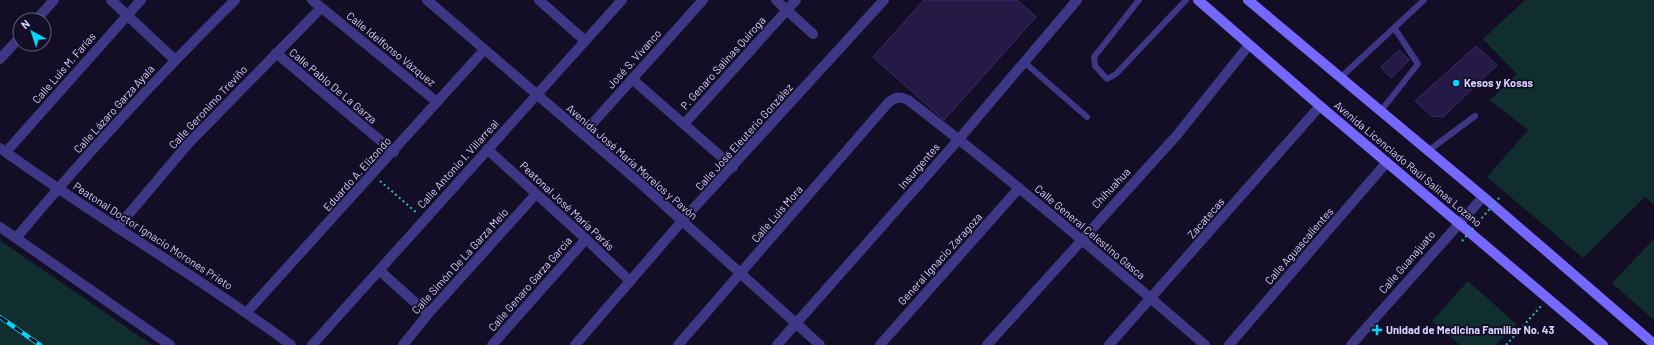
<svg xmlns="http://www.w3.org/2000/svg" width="1654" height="345" font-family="Barlow,sans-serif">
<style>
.green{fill:#102e2f}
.building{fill:#251946;stroke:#3d2a73}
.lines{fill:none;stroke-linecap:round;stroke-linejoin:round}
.path{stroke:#2bbab9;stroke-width:2;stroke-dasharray:2 3;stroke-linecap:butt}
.service{stroke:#3e3785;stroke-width:6}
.minor{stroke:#3e3785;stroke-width:10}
.tertiary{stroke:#3e3785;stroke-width:10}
.secondary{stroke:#7468ff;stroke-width:10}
.rail-casing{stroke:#00d6fc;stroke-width:4.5}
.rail{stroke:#130e25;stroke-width:3;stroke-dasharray:9;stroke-linecap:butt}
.path-bridge{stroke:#2bbab9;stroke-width:2;stroke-dasharray:2 3;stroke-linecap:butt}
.poi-dot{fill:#00d6fc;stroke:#130e25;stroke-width:1.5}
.labels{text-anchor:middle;stroke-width:3.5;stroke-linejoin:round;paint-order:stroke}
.street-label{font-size:11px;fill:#d9d1ff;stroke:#130e25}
.poi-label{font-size:11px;font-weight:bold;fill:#d9d1ff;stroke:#130e25;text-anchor:start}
</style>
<rect width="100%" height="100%" fill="#130e25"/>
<!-- green -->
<g class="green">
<path d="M1525 0H1654V205L1645 197 1583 258 1487 177 1528 130 1490 100 1517 74 1483 39Z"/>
<path d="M1654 239V320L1612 283Z"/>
<path d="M0 240 1 241 152 345H0Z"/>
<path d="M1468 281 1516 324 1496 345H1460L1432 321Z"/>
</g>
<!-- building -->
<g class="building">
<path d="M924 0H1017L1036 17 944 120 873 57Z"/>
<path d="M1476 46 1497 65 1443 117 1432 116 1415 101Z"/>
<path d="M1399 50 1409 60 1391 78 1381 67Z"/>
</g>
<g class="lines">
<!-- path -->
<g class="path">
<path d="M380 181 417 213"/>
<path d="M1506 345 1542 305"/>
</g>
<!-- service -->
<g class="service">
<path d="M1139 0 1094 57 1095 66 1107 79 1116 74 1186 0"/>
<path d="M1024 62 1087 117"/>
<path d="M1340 78 1424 0"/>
<path d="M1380 112 1418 64 1395 29"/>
<path d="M1428 151 1475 116"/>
</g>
<!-- minor -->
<g class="minor">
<path d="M111 0 175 60"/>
<path d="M312 0 437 102"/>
<path d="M539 0 584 40"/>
<path d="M776 0 813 34"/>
<path d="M36 20 54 0"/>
<path d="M276 53 394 152"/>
<path d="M0 59 20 37"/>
<path d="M632 79 733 167"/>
<path d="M684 124 796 0"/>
<path d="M583 134 703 0"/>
<path d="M0 148C95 217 197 275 291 345"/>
<path d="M487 149 586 239 630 281"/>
<path d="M6 152 141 0"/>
<path d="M0 227 170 345"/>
<path d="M117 228 188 144 321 8"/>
<path d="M16 238C85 156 158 76 235 0"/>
<path d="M380 271 428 314"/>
<path d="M247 312 484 50"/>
<path d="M312 345 622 0"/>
<path d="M403 345 428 314 536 194"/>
<path d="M492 345 586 239"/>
<path d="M575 345 682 221 884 0"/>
<path d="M678 345 888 103C895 97 899 96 908 100 1010 178 1108 261 1205 345"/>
<path d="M777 345 959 139 1077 0"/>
<path d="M880 345 1019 188"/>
<path d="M987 345 1177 135 1249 45"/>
<path d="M1109 345 1320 106"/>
<path d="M1229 345 1387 162"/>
<path d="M1351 345 1483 197"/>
</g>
<!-- tertiary -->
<path class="tertiary" d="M427 0 639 182 820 345"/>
<!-- secondary -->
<g class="secondary">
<path d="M1198 0 1320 106 1603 345"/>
<path d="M1248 0 1486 199 1654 344"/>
</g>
<!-- rail casing -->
<g class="rail-casing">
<path id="rail" d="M0 317 40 345"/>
</g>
<!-- rail -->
<use href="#rail" class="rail"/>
<!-- path-bridge -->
<path class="path-bridge" d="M1462 241 1500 197"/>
</g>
<!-- markers -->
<g class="poi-dot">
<circle cx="1456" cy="83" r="4"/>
<path d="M1375 324h4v4h4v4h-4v4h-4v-4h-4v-4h4z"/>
</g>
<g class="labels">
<!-- street labels -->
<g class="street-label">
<text transform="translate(391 49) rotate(39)" y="4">Calle Idelfonso Vázquez</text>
<text transform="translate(634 59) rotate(-48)" y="4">José S. Vivanco</text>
<text transform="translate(723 63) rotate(-48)" y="4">P. Genaro Salinas Quiroga</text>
<text transform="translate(64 68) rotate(-49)" y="4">Calle Luis M. Farías</text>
<text transform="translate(333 86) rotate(40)" y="4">Calle Pablo De La Garza</text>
<text transform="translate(208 107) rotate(-47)" y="4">Calle Geronimo Treviño</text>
<text transform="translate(114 109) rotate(-48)" y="4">Calle Lázaro Garza Ayala</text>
<text transform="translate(744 137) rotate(-48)" y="4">Calle José Eleuterio González</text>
<text transform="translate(632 162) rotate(41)" y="4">Avenida José María Morelos y Pavón</text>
<text transform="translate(458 164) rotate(-48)" y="4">Calle Antonio I. Villarreal</text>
<text transform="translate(1408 164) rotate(40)" y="4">Avenida Licenciado Raúl Salinas Lozano</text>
<text transform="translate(919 166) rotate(-49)" y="4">Insurgentes</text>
<text transform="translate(357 174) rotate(-48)" y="4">Eduardo A. Elizondo</text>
<text transform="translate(1111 188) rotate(-47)" y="4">Chihuahua</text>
<text transform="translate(567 206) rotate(43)" y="4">Peatonal José María Parás</text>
<text transform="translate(777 214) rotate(-49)" y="4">Calle Luis Mora</text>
<text transform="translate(1206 218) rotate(-49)" y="4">Zacatecas</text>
<text transform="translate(1090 232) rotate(40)" y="4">Calle General Celestino Gasca</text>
<text transform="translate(153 236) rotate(33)" y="4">Peatonal Doctor Ignacio Morones Prieto</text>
<text transform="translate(1299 246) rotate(-49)" y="4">Calle Aguascalientes</text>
<text transform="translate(940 259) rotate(-48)" y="4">General Ignacio Zaragoza</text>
<text transform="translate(460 261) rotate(-48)" y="4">Calle Simón De La Garza Melo</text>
<text transform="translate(1407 262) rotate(-49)" y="4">Calle Guanajuato</text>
<text transform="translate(530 284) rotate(-49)" y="4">Calle Genaro Garza García</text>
</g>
<!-- poi labels -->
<g class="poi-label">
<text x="1464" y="87">Kesos y Kosas</text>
<text x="1386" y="334">Unidad de Medicina Familiar No. 43</text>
</g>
</g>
<!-- north arrow -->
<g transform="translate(32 32) rotate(320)"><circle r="19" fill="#130e25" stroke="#625c7c"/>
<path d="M0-3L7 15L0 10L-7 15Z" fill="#00d6fc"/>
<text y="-6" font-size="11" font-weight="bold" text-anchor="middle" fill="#d9d1ff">N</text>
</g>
</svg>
